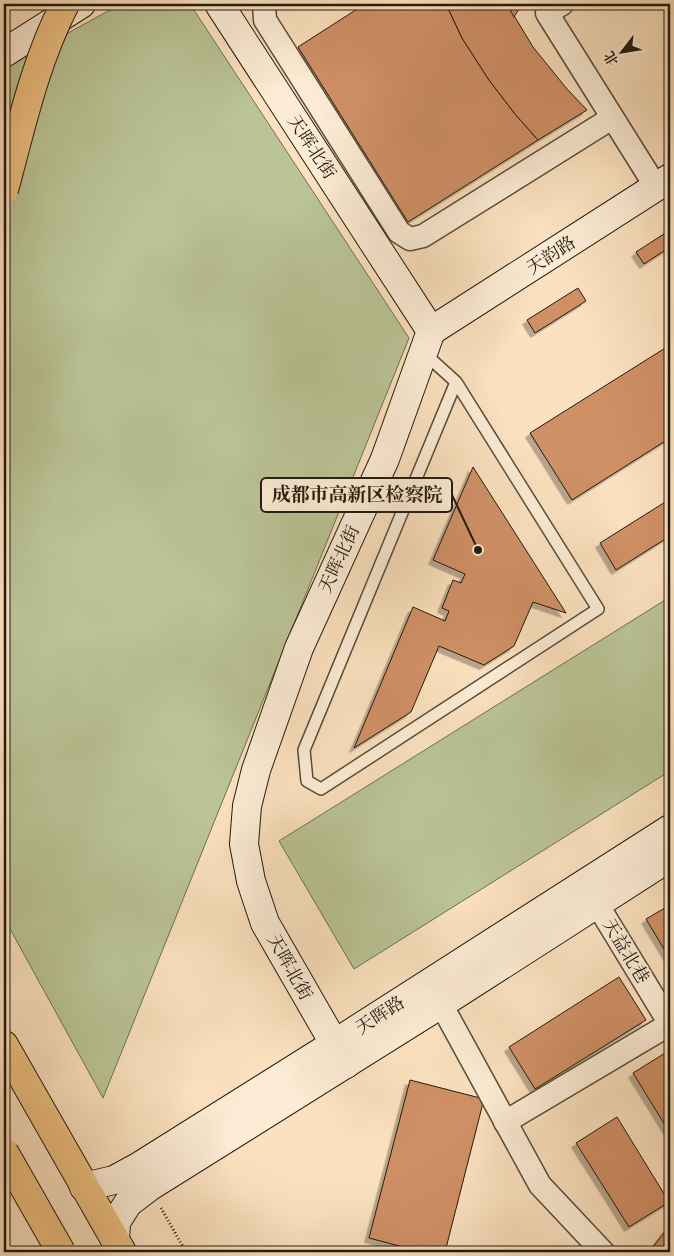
<svg xmlns="http://www.w3.org/2000/svg" width="674" height="1256" font-family="'Old Standard TT','Noto Serif SC',serif">
<style>
.green{fill:#bac496;stroke:#6e6f52}
.building{fill:#d09066;stroke:#221a0f;filter:url(#shadow)}
.lines{fill:none;stroke-linecap:round;stroke-linejoin:round}
.lane-casing{stroke:#584c3b;stroke-width:14}
.street-casing{stroke:#584c3b;stroke-width:25}
.secondary-casing{stroke:#221a0f;stroke-width:30}
.primary-casing{stroke:#221a0f;stroke-width:30}
.path{stroke:#221a0f;stroke-width:3;stroke-dasharray:1 2.5;stroke-linecap:butt}
.lane{stroke:#fcecd5;stroke-width:11}
.street{stroke:#fcecd5;stroke-width:22}
.secondary{stroke:#fcecd5;stroke-width:28}
.primary{stroke:#eec080;stroke-width:28}
.highway-bridge-casing{stroke:#221a0f;stroke-width:30;stroke-linecap:butt}
.highway-bridge{stroke:#eec080;stroke-width:28}
.labels{text-anchor:middle;stroke-width:4;stroke-linejoin:round;paint-order:stroke}
.street-label{font-size:18px;fill:#221a0f;stroke:#fcecd5}
.leader{fill:none;stroke:#221a0f;stroke-width:2}
.callout-dot{fill:#221a0f;stroke:#fcecd5;stroke-width:2}
.callout{fill:#fcecd5;stroke:#221a0f;stroke-width:2}
.callout-label{font-size:19px;text-anchor:middle;font-weight:bold;fill:#221a0f}
</style>
<defs>
<filter id="shadow"><feDropShadow dx="-4.5" dy="4.5" stdDeviation="0" flood-color="#0004"/></filter>
</defs>
<rect width="100%" height="100%" fill="#fbe1bf"/>
<filter id="stains"><feTurbulence type="fractalNoise" baseFrequency=".004" numOctaves="4"/><feColorMatrix values="0 0 0 0 .2 0 0 0 0 .09 0 0 0 0 .02 0 0 0 .5 -.17"/></filter>
<radialGradient id="worn" r=".72"><stop offset=".6" stop-color="#630" stop-opacity="0"/><stop offset="1" stop-color="#630" stop-opacity=".3"/></radialGradient>
<!-- green -->
<g class="green">
<path d="M121 4H190L409 338 103 1098 4 918V68Z"/>
<path d="M670 597V771L354 969 279 841Z"/>
</g>
<!-- building -->
<g class="building">
<path d="M365 4H446L462 38 489 80 515 114 538 140 408 222 298 47Z"/>
<path d="M446 4H507L533 47 567 89 587 110 538 140 515 114 489 80 462 38Z"/>
<path d="M507 4H522L514 17Z"/>
<path d="M670 230V247L644 264 636 252Z"/>
<path d="M578 288 586 301 535 333 527 320Z"/>
<path d="M670 345V438L572 500 530 433Z"/>
<path d="M473 467 566 613 533 602 514 646 484 665 439 646 411 712 354 748 413 607 445 621 449 611 442 608 453 580 461 583 465 574 433 560Z"/>
<path d="M670 499V536L616 570 600 543Z"/>
<path d="M670 905V959L646 919Z"/>
<path d="M619 977 646 1020 535 1089 509 1047Z"/>
<path d="M670 1050V1133L633 1073Z"/>
<path d="M410 1080 484 1099 445 1252H422L369 1238Z"/>
<path d="M617 1117 669 1202 629 1227 576 1143Z"/>
<path d="M670 1225V1252H649Z"/>
</g>
<g class="lines">
<!-- lane casing -->
<g class="lane-casing">
<path id="lane" d="M424 353 456 382 598 609 321 789 307 781 304 750 456 382"/>
</g>
<!-- street casing -->
<g class="street-casing">
<g id="street">
<path d="M264 4 265 20 399 232 410 239 423 236 612 118"/>
<path d="M562 4 547 13 656 187"/>
<path d="M597 904 670 1024"/>
<path d="M441 1004 540 1185 603 1252"/>
<path d="M505 1122 670 1024"/>
</g>
</g>
<!-- secondary casing -->
<g class="secondary-casing">
<g id="secondary">
<path d="M219 4 431 331"/>
<path d="M4 53 81 4"/>
<path d="M431 331 670 178"/>
<path d="M346 1064 265 923 251 881 244 844 247 806 256 770 299 648 385 459 431 331"/>
<path d="M84 1187 114 1180 138 1167 334 1044 670 829"/>
<path d="M115 1240 116 1222 128 1203 149 1187 441 1004 670 857"/>
</g>
</g>
<!-- primary casing -->
<g class="primary-casing">
<path id="primary" d="M4 1045 122 1252"/>
</g>
<!-- path -->
<path class="path" d="M161 1208 186 1252"/>
<!-- lane -->
<use href="#lane" class="lane"/>
<!-- street -->
<use href="#street" class="street"/>
<!-- secondary -->
<use href="#secondary" class="secondary"/>
<!-- primary -->
<use href="#primary" class="primary"/>
<!-- highway-bridge casing -->
<g class="highway-bridge-casing">
<g id="highway-bridge">
<path d="M4 190C21 127 35 62 65 4"/>
<path d="M4 1152 61 1252"/>
</g>
</g>
<!-- highway-bridge -->
<use href="#highway-bridge" class="highway-bridge"/>
</g>
<g class="labels">
<!-- street labels -->
<g class="street-label">
<text transform="translate(312 147) rotate(57)" y="6">天晖北街</text>
<text transform="translate(551 255) rotate(-33)" y="6">天韵路</text>
<text transform="translate(339 559) rotate(-65)" y="6">天晖北街</text>
<text transform="translate(626 951) rotate(59)" y="6">天益北巷</text>
<text transform="translate(290 967) rotate(61)" y="6">天晖北街</text>
<text transform="translate(380 1015) rotate(-33)" y="6">天晖路</text>
</g>
</g>
<!-- callouts -->
<path class="leader" d="M478 550L452 495"/>
<circle class="callout-dot" cx="478" cy="550" r="5"/>
<rect class="callout" x="261" y="478" width="191" height="34" rx="5"/>
<g class="callout-label">
<text x="357" y="501">成都市高新区检察院</text>
</g>
<!-- margin -->
<rect width="674" height="1256" fill="none" stroke="#fbe1bf" stroke-width="20"/>
<rect x="5" y="5" width="664" height="1246" fill="none" stroke="#221a0f" stroke-width="2.5"/>
<rect x="10" y="10" width="654" height="1236" fill="none" stroke="#221a0f"/>
<!-- north arrow -->
<g transform="translate(622 52) rotate(239)" stroke="#fcecd5" stroke-width="4" paint-order="stroke">
<path d="M0-4L9 19L0 12L-9 19Z" fill="#221a0f"/>
<text y="-8" font-size="14" font-weight="bold" text-anchor="middle" fill="#221a0f">北</text>
</g>
<rect width="100%" height="100%" filter="url(#stains)"/>
<rect width="100%" height="100%" fill="url(#worn)"/>
</svg>
